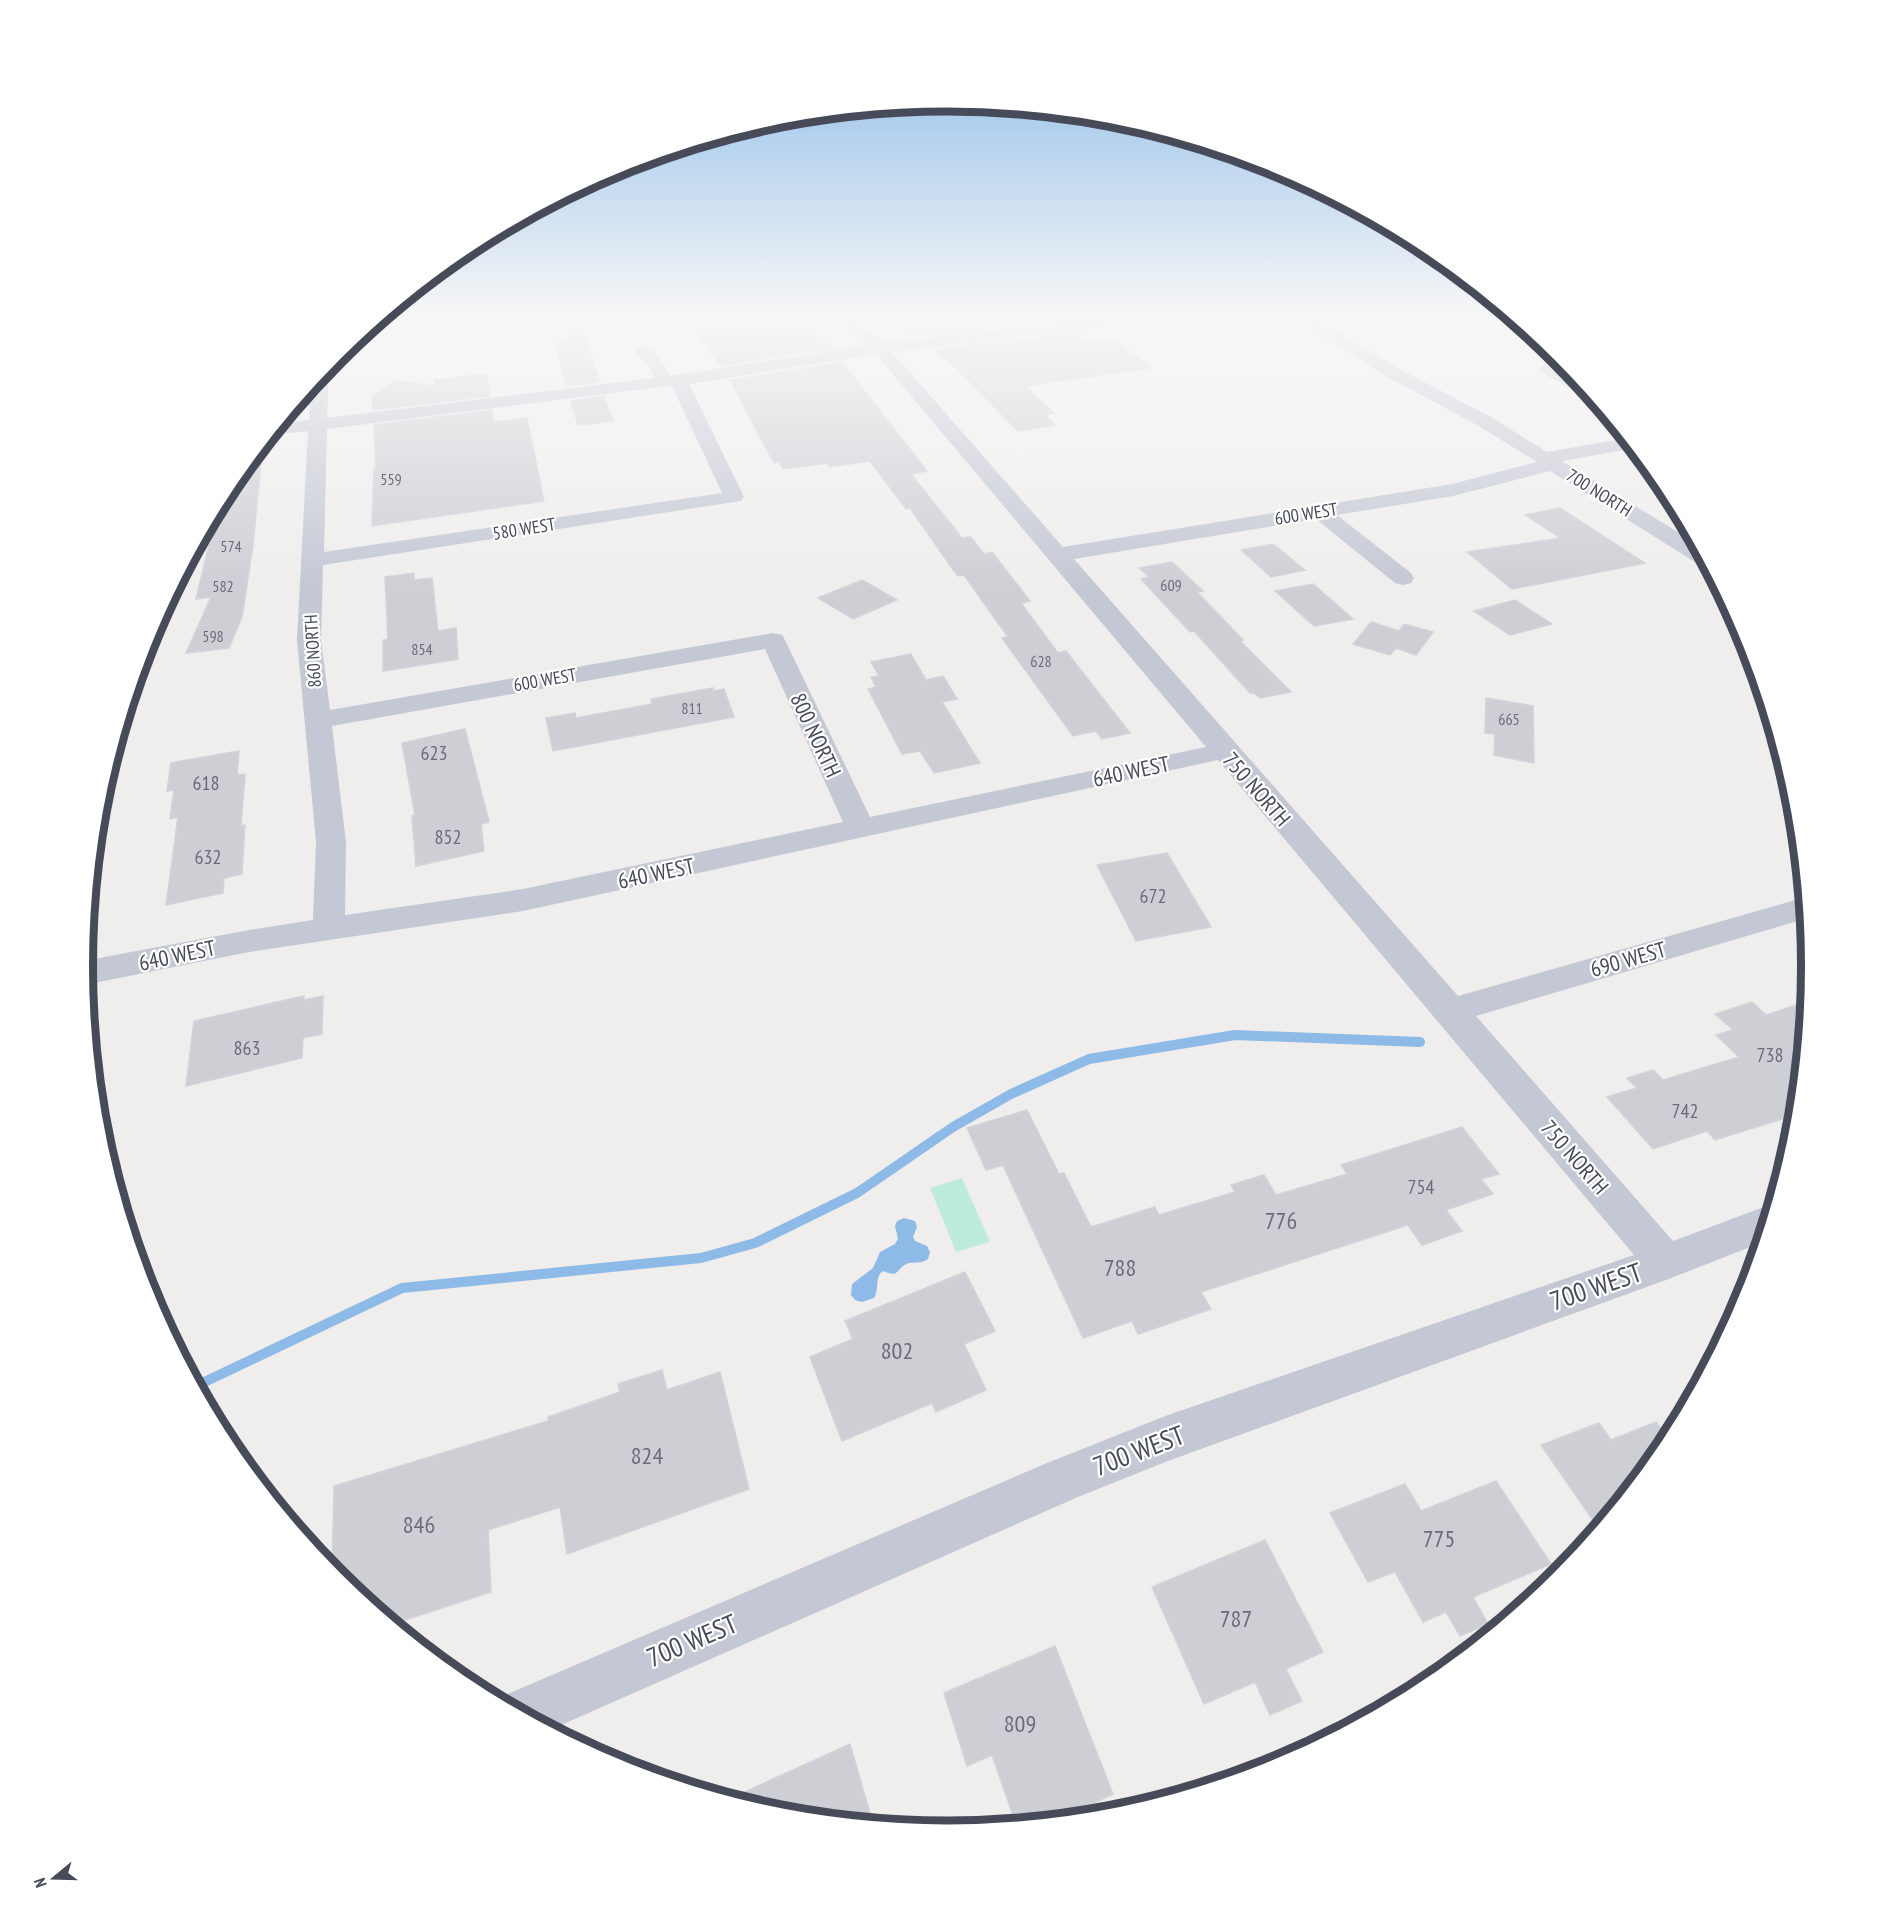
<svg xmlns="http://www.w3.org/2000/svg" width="1895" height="1932" font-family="'PT Sans Narrow',sans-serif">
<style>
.green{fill:#beecdc}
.water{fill:#8dbae6}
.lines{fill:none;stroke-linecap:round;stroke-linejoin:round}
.stream{stroke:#8dbae6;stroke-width:10}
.building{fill:#ceced5;stroke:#d2d2d9;stroke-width:1.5}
.minor{fill:#c4c8d4;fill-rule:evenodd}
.labels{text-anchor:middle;stroke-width:4.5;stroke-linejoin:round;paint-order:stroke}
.far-number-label{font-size:16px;fill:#696c78}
.far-street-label{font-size:18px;fill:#474b59;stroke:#fff}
.number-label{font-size:20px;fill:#696c78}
.street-label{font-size:22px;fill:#474b59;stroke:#fff}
.near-number-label{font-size:24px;fill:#696c78}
.near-street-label{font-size:27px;fill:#474b59;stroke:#fff}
.rim{fill:none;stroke:#474b59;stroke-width:8}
</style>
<rect width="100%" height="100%" fill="#f0eeed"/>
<!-- green -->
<path class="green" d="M962 1178 990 1242 956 1252 930 1188Z"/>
<!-- water -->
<path class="water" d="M904 1218 915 1221 917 1227 913 1237 915 1241 927 1246 930 1252 928 1259C921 1264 916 1262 909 1263 895 1267 902 1279 883 1271 874 1277 880 1289 874 1298L862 1302 855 1300 851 1295 852 1284 873 1268 880 1252 895 1244 898 1239 895 1226 897 1221Z"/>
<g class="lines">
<!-- stream -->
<path class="stream" d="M196 1386 402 1288 701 1258 755 1243 857 1193 953 1127 1011 1094 1089 1059 1235 1035 1420 1042"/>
</g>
<!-- building -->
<g class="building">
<path d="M686 319H803L832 348 721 366Z"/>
<path d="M892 319H1076L916 337Z"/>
<path d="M580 323 600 382 567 386 556 345Z"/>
<path d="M1083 332V342L1113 339 1151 368 1025 386 1054 413 1045 415 1055 425 1018 431 960 372H962L933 350Z"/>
<path d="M842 362 927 471 911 474 962 538 971 537 984 554 992 552 1030 601 1021 603 1058 653 1066 651 1130 733 1102 739 1096 731 1073 736 1002 638 1008 637 964 575 958 576 954 571 910 508 906 509 870 461 829 467 828 463 783 469 779 462 774 463 730 380Z"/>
<path d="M486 374 490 396 373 410 372 397 396 381 435 386 434 380Z"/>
<path d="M604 396 613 421 578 425 571 401Z"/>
<path d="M492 410 494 422 527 418 544 501 372 526 374 468 376 467 374 425Z"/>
<path d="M263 444 253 545 242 617 229 648 186 653 211 597 196 599 219 503 228 485Z"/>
<path d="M1560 508 1645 563 1512 589 1467 552 1561 538 1525 515Z"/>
<path d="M1273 544 1305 570 1271 577 1241 550Z"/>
<path d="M1172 562 1203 591 1197 592 1243 640 1240 641 1291 692 1260 698 1254 693H1250L1194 631 1190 632 1141 579 1149 577 1139 568Z"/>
<path d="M414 573V580L432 578 438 631 456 628 458 659 383 671V640L388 639 385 577Z"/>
<path d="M862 580 897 600 853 619 818 598Z"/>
<path d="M1313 584 1353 619 1314 626 1275 591Z"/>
<path d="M1515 600 1552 624 1510 635 1474 611Z"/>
<path d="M1371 622 1399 631 1404 624 1433 632 1416 655 1396 648 1390 655 1353 644Z"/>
<path d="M911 654 926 680 943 676 957 699 942 702 980 763 934 773 920 751 902 754 868 689 876 687 871 677 879 676 871 662Z"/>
<path d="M713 688V691L724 689 734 717 553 751 546 718 575 713 576 718 652 704 651 699Z"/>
<path d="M1486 698 1533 706 1534 763 1494 755 1495 734 1485 733Z"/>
<path d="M465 729 489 822 481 824 484 851 416 866 412 816 415 815 402 743Z"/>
<path d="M239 751 237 775 245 774 241 826 245 825 242 874 224 878 223 893 166 905 178 817 170 819 174 790 167 791 171 763Z"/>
<path d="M1167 853 1211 927 1136 941 1097 865Z"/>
<path d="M304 996V1000L323 996 322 1034 303 1038 302 1058 186 1086 194 1021Z"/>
<path d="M1809 1001 1798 1114 1715 1140 1707 1131 1653 1149 1607 1097 1637 1088 1627 1078 1653 1070 1663 1080 1739 1057 1716 1035 1733 1030 1715 1014 1752 1002 1766 1015Z"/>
<path d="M1027 1110 1059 1174 1064 1173 1091 1227 1155 1207 1159 1215 1235 1192 1231 1185 1264 1175 1276 1195 1347 1174 1341 1165 1462 1127 1499 1174 1481 1179 1493 1194 1446 1210 1462 1231 1422 1245 1408 1225 1201 1292 1211 1309 1138 1334 1132 1321 1083 1338 1003 1165 986 1170 967 1128Z"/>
<path d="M965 1272 995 1331 964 1344 986 1390 936 1412 932 1403 842 1441 810 1357 853 1339 845 1321Z"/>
<path d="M662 1370 667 1390 720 1372 749 1489 567 1554 560 1507 488 1530 491 1592 393 1624 332 1573 334 1486 548 1421V1417L620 1392 618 1384Z"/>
<path d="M1656 1422 1670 1441 1599 1529 1541 1445 1599 1423 1611 1440Z"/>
<path d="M1496 1481 1551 1564 1473 1597 1488 1624 1460 1636 1446 1612 1423 1622 1395 1572 1368 1582 1330 1513 1405 1484 1421 1511Z"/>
<path d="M1265 1540 1323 1652 1286 1669 1302 1701 1270 1715 1255 1682 1204 1704 1152 1587Z"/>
<path d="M1055 1646 1113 1794 1057 1820 1016 1824 992 1755 967 1766 944 1693Z"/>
<path d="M850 1744 873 1824 778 1814 729 1799Z"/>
</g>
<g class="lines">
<!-- minor -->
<g class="minor">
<path d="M837 319H855L884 343 1094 319H1140L1138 322 1132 324 892 352 1063 547 1452 484 1537 462 1477 425 1391 379 1299 322 1297 319H1316L1403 371 1491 417 1547 452 1628 438 1636 448 1562 461 1699 545 1709 565 1698 564 1550 471 1453 496 1337 515 1411 573 1414 578 1411 583 1403 585 1395 583 1316 519 1074 559 1458 996 1806 897 1808 918 1476 1016 1673 1241 1769 1205 1774 1207 1763 1242 1666 1280 1168 1461 1078 1497 550 1730 500 1703 503 1696 1047 1463 1168 1415 1634 1255 1218 760 523 911 249 952 84 985 83 961 249 930 313 920 316 842 297 640 308 431 270 435 279 424 309 420 311 385 324 369 329 373 327 418 654 378 649 366 634 351 642 346C656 350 664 364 670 376L868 345ZM876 354 1206 747 870 817 785 640 782 635 773 633 330 710 321 640 323 565 741 501 744 497 689 384ZM669 386H672L722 493 324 552 327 429ZM765 649 843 822 523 889 345 915 346 842 332 726Z"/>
<path d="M1548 364 1579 379 1593 395H1583L1542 373 1539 369 1542 365Z"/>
</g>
</g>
<!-- sky -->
<linearGradient id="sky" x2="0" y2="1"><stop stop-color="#83b6e7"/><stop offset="0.54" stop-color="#f8f7f7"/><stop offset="1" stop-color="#f8f7f7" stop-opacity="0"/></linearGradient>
<rect width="1895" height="589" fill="url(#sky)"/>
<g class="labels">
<!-- far-number labels -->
<g class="far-number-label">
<text x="391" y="485">559</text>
<text x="231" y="552">574</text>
<text x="1171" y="591">609</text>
<text x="223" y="592">582</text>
<text x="213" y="642">598</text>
<text x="422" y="655">854</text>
<text x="1041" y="667">628</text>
<text x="692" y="714">811</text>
<text x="1509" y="725">665</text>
</g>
<!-- far-street labels -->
<g class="far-street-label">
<text transform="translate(1599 493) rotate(32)" y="6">700 NORTH</text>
<text transform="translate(1306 514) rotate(-9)" y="6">600 WEST</text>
<text transform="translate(524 529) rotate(-9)" y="6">580 WEST</text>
<text transform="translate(313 651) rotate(-93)" y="6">860 NORTH</text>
<text transform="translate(545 680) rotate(-10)" y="6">600 WEST</text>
</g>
<!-- number labels -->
<g class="number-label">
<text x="434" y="760">623</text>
<text x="206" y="790">618</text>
<text x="448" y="844">852</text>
<text x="208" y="864">632</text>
<text x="1153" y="903">672</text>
<text x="247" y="1055">863</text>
<text x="1770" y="1062">738</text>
<text x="1685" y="1118">742</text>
<text x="1421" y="1194">754</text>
</g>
<!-- street labels -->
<g class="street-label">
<text transform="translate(816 735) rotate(65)" y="8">800 NORTH</text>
<text transform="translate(1131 771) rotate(-12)" y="8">640 WEST</text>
<text transform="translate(1257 789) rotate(49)" y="8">750 NORTH</text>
<text transform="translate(656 873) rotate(-12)" y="8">640 WEST</text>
<text transform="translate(177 955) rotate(-12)" y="8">640 WEST</text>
<text transform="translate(1628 959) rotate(-16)" y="8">690 WEST</text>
<text transform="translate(1575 1157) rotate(49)" y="8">750 NORTH</text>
</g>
<!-- near-number labels -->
<g class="near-number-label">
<text x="1281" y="1229">776</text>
<text x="1120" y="1276">788</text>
<text x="897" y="1359">802</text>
<text x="647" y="1464">824</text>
<text x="419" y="1533">846</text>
<text x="1439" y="1547">775</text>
<text x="1236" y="1627">787</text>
<text x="1020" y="1732">809</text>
</g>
<!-- near-street labels -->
<g class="near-street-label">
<text transform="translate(1596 1287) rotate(-19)" y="9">700 WEST</text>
<text transform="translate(1139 1451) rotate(-21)" y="9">700 WEST</text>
<text transform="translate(692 1641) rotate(-23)" y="9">700 WEST</text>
</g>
</g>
<!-- crop -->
<path d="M0 0H1895V1932H0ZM93 966a854 854 0 1 1 1708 0a854 854 0 1 1-1708 0Z" fill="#fff" fill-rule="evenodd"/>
<path class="rim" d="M93 966a854 854 0 1 1 1708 0a854 854 0 1 1-1708 0Z"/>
<!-- north arrow -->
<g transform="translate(54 1878) rotate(251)" stroke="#ffffff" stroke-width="4.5" paint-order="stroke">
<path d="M0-4.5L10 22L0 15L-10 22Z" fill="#474b59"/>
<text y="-9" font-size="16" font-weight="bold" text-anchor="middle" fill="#474b59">N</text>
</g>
</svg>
